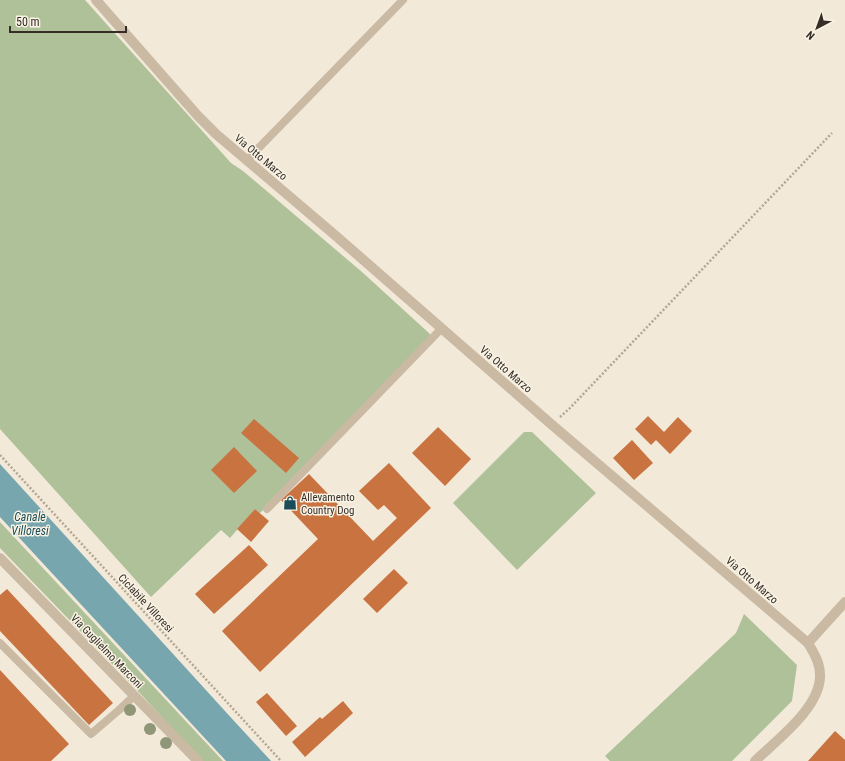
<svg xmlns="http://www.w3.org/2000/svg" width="845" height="761" font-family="'Roboto Condensed',sans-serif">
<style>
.green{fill:#aec198}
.water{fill:#77a6af}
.building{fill:#c97340}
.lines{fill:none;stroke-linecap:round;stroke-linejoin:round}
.path{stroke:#b6a58f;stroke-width:2.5;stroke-dasharray:2 2;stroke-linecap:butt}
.service{stroke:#cabaa4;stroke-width:8}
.minor{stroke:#cabaa4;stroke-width:10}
.tertiary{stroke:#cabaa4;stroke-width:10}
.tree{fill:#909778}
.labels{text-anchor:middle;stroke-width:3;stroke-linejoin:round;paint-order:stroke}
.street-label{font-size:11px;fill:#352d26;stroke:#f9f3e5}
.poi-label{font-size:11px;fill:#352d26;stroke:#f9f3e5;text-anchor:start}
.water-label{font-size:12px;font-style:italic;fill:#1b4c58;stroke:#f9f3e5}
</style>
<rect width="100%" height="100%" fill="#f2e9d9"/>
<!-- green -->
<g class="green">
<path d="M0 0H85L231 163 243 171 362 272 430 334 429 338 260 513 255 509 230 538 221 530 151 597 0 429Z"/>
<path d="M524 432H532L596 493 517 570 453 503Z"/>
<path d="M0 522 223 761H202L137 690 0 548Z"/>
<path d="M744 614 797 665 792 701 732 761H610L605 756 736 633Z"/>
</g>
<!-- water -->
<path class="water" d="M0 464 235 722 271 761H226L0 517Z"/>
<!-- building -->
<g class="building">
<path d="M648 416 664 432 678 417 692 431 670 454 656 440 651 445 635 429Z"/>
<path d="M254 419 299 458 286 473 241 433Z"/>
<path d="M438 427 471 459 445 486 412 453Z"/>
<path d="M632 440 653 463 634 480 613 458Z"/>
<path d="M234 447 257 471 234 493 211 470Z"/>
<path d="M389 463 431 508 260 672 222 631 318 539 281 500 309 474 373 541 397 518 384 505 378 510 359 491Z"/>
<path d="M255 509 269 521 251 542 237 529Z"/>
<path d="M249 545 268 565 214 614 195 594Z"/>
<path d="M394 569 408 583 377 613 363 599Z"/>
<path d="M7 589 113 703 89 725 0 631V595Z"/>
<path d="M0 670 69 744 51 761H0Z"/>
<path d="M267 693 297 726 286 736 256 702Z"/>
<path d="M343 701 353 713 305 757 292 742 320 717 322 719Z"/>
<path d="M835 731 845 740V761H808Z"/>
</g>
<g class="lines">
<!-- path -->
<g class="path">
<path d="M560 417 569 409 832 133"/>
<path d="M0 455 281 761"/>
</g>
<!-- service -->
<g class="service">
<path d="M247 160 403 0"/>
<path d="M267 509 441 329"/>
<path d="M0 643 91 734 119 710 134 696"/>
</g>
<!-- minor -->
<g class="minor">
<path d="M96 0 198 116 216 134 336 236 551 424 808 643C814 653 820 663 820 675 821 707 777 740 755 761"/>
<path d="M808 643 845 602"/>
</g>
<!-- tertiary -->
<path class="tertiary" d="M0 558 198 761"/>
</g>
<!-- trees -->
<g class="tree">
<circle cx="130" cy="710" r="6"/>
<circle cx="150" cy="729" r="6"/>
<circle cx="166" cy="743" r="6"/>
</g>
<!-- icons -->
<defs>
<g id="shop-bare" transform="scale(1.08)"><path d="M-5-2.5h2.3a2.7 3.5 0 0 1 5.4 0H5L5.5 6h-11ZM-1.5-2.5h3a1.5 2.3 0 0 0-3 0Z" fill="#1b4c58" stroke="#f9f3e5" stroke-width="2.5" paint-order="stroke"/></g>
</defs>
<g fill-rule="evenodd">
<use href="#shop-bare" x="290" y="503"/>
</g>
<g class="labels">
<!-- street labels -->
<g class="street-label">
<text transform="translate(261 157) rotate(40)" y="4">Via Otto Marzo</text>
<text transform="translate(506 369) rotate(41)" y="4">Via Otto Marzo</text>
<text transform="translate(752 580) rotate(41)" y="4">Via Otto Marzo</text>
<text transform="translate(146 603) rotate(47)" y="4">Ciclabile Villoresi</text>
<text transform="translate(107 651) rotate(46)" y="4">Via Guglielmo Marconi</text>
</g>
<!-- poi labels -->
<g class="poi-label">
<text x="301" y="501">Allevamento<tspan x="301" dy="13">Country Dog</tspan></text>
</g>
<!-- water labels -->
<g class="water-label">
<text x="30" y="521">Canale<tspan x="30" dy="14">Villoresi</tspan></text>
</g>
</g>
<!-- north arrow -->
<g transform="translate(817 28) rotate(221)" stroke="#f9f3e5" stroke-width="3" paint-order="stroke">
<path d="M0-3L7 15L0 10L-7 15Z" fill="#352d26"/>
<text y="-6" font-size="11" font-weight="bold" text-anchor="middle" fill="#352d26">N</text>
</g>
<!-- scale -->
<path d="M10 26v6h116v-6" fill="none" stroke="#352d26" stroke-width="2"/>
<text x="16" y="26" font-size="12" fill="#352d26" stroke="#f9f3e5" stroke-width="3" paint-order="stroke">50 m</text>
</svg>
